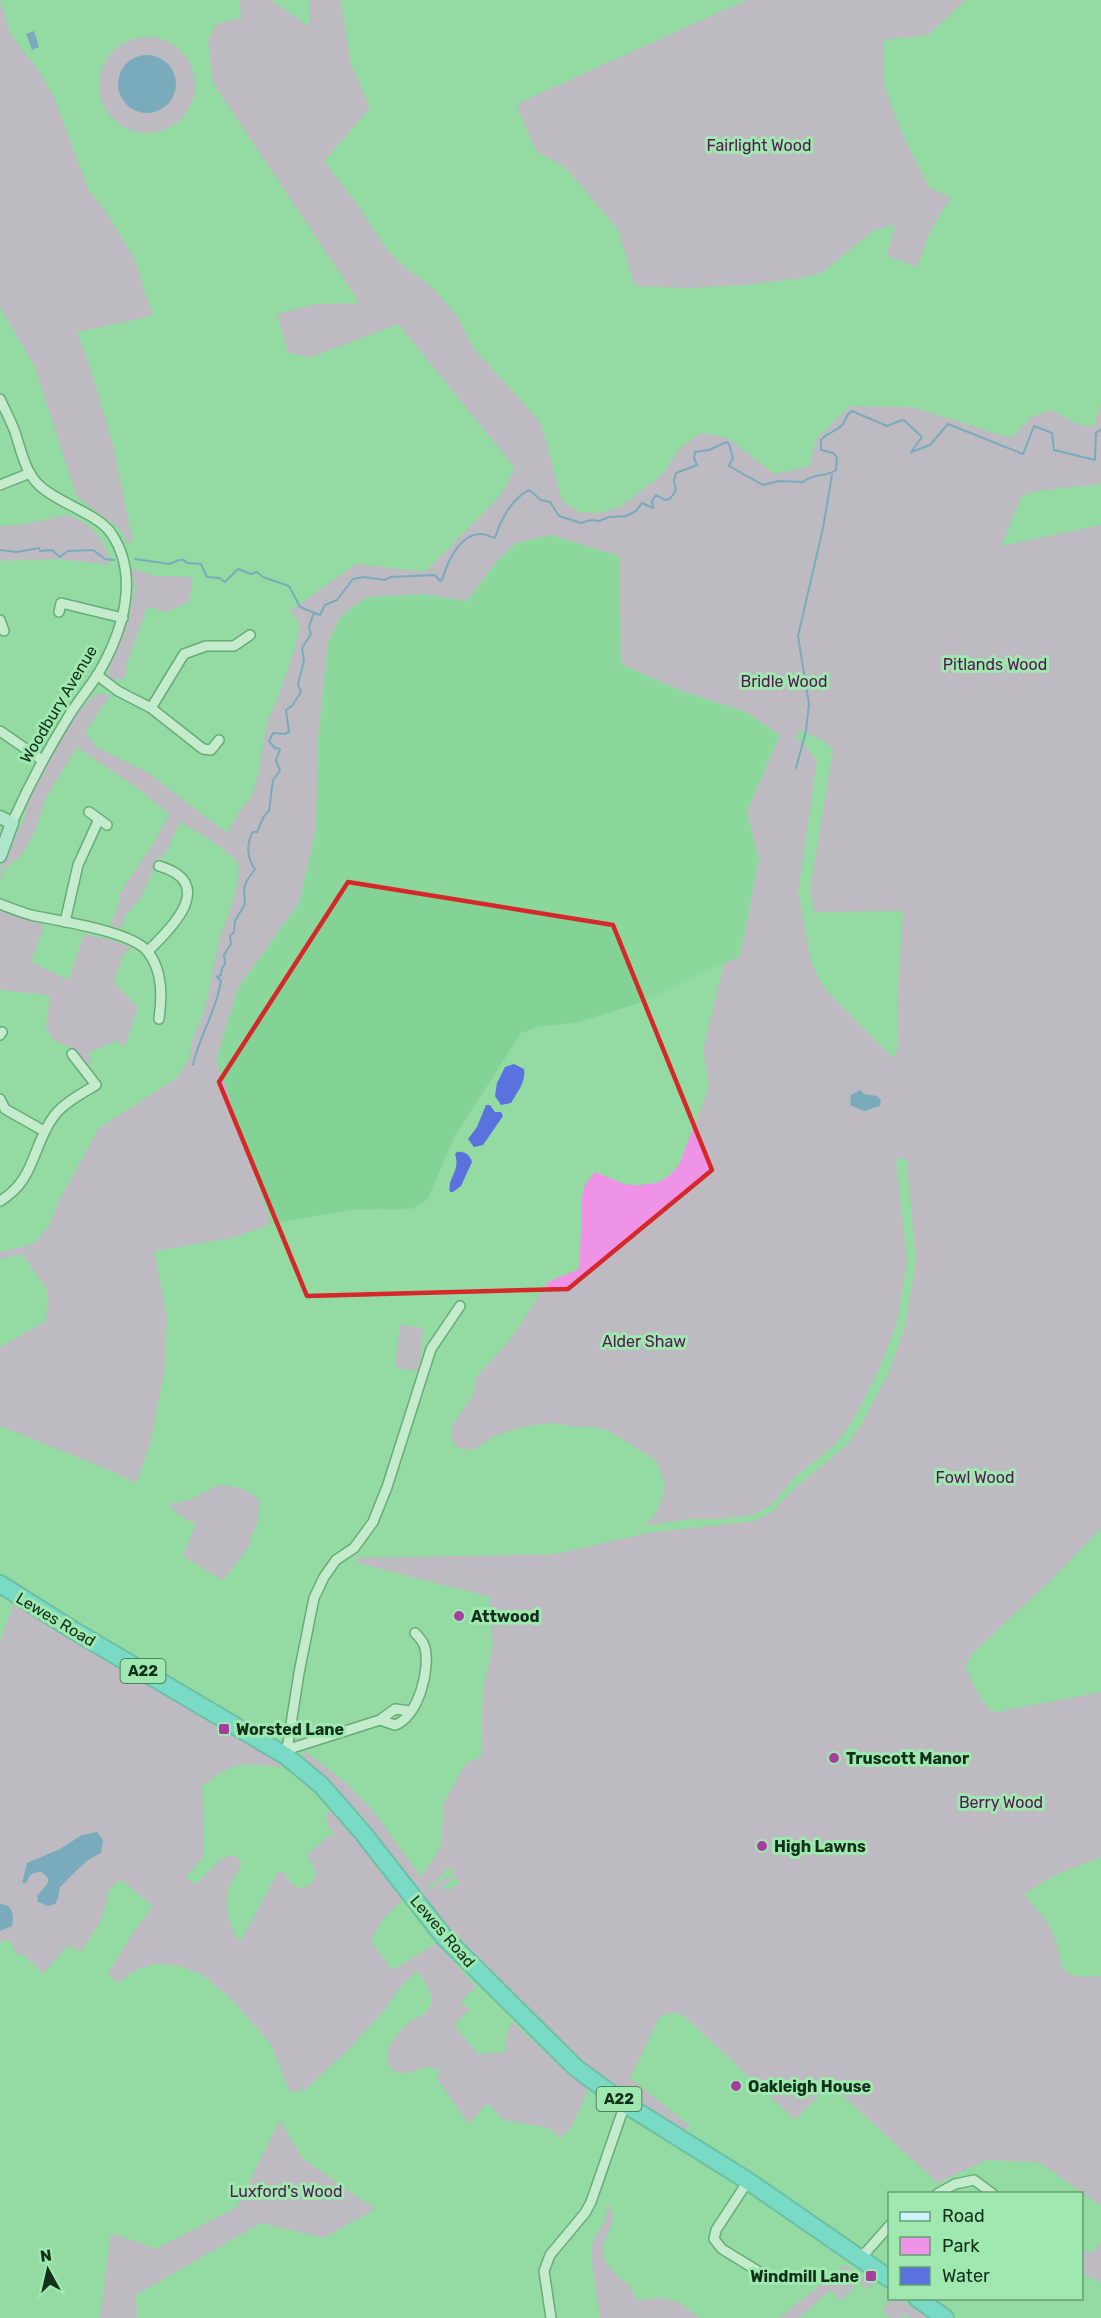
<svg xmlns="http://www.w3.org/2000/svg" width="1101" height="2318" font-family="Rubik,sans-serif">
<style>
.built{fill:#84d396}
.green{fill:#ef93e6;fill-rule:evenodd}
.water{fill:#5972de}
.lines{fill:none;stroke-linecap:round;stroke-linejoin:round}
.stream{stroke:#5972de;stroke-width:2}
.street-casing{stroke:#2e7543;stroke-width:12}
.secondary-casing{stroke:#2e7543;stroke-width:15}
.highway-casing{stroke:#409fa6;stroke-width:20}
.street{stroke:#fff;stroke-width:9}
.secondary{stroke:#cdf4fb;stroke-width:12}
.highway{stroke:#59dbf2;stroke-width:16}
.marked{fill:none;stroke:#d62828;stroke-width:4.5;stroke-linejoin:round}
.poi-dot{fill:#a63d9f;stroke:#9fe8af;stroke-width:2}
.labels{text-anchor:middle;stroke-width:6;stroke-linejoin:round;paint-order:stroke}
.shield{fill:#9fe8af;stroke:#3c6747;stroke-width:1.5}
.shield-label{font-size:15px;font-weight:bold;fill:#12301a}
.park-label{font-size:16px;fill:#551751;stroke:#9fe8af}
.street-label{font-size:16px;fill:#12301a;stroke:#9fe8af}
.poi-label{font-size:16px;font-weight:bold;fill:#12301a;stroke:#9fe8af;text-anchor:start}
</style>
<rect width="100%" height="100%" fill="#93dba3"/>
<!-- built -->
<path class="built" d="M551 535 619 556 622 664 682 691 746 712 780 735 747 812 759 859 740 957 705 971 643 1002 575 1023 540 1026 521 1033 455 1136 427 1200 411 1209 349 1210 271 1224 216 1061 237 988 299 903 316 827 318 737 328 642 341 616 366 597 423 594 467 601 496 562 516 543Z"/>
<!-- green -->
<g class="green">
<path d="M0 0 11 35 39 71 54 97 88 189 104 209 134 258 153 316 77 332 89 364 113 445 133 542 127 543 121 530 77 497 34 365 0 307Z"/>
<path d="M239 0H271L310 27V0H341L350 61 370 108 324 161 360 208 384 246 403 266 433 288 458 317 472 346 541 423 562 501 579 512 600 513 620 507 662 475 680 448 701 433 728 438 774 474 809 466 817 438 850 406 912 407 1011 438 1031 417 1052 410 1079 425 1094 426 1101 403V484L1037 491 1022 496 1001 546 1101 525V1528L1051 1580 974 1652 965 1666C972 1679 980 1706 995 1712L1101 1692V1857L1055 1875 1024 1894C1033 1905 1043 1916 1050 1927 1068 1960 1048 1981 1101 1976V2206L1039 2162 986 2160 938 2183 830 2084 795 2120 683 2015C673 2012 667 2013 659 2018L630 2078 690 2126 683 2132 580 2060 539 2022 449 1933 300 1760 305 1751 345 1782 372 1809 421 1877 441 1847 444 1802 466 1763 481 1757 483 1688 493 1647 489 1607 491 1597 357 1563 356 1558 556 1554 647 1533 754 1521 773 1511 794 1489 848 1444 862 1423 889 1372 905 1327 916 1260 906 1158 896 1159 907 1261 897 1323 879 1370 852 1422 836 1444 796 1476 770 1506 753 1515 724 1519H689L645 1526 656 1513 662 1500 665 1485 657 1461 609 1431 590 1426 580 1427 550 1423 522 1427 497 1435 473 1450 462 1449 454 1445 451 1437V1428L474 1394 475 1379 513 1336 548 1282 579 1269 582 1214 581 1200 585 1185 595 1172 627 1185H640L657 1183 669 1176 679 1165 709 1087 703 1050 724 963 740 957 759 859 747 812 780 735 746 712 682 691 621 664 619 556 551 535 516 543 496 562 467 601 423 594 366 597 341 616 328 642 318 737 316 827 299 903 238 988 216 1060 271 1224 233 1238 154 1251 167 1315 165 1368 150 1444 136 1484 114 1472 0 1426V1347L46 1321 48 1291 22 1254 0 1259V1252L33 1244 49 1226 59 1201 99 1128 177 1078 190 1057 192 1040 204 1012 220 937 233 902 238 881 239 868 235 859 215 843 180 822 163 858 158 857 142 896 126 915 121 928 110 926 121 898 118 896 155 841 169 814 137 788 77 747 45 799 37 827 21 856 5 868 0 880C0 857 13 842 23 821 26 812 28 803 31 794 41 768 74 708 97 694H106L110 696 85 732 96 747 147 772 227 833 239 812 251 797 258 776 267 721 276 703 295 648 299 628 298 621 290 611 356 564 425 572 500 496 515 468 398 324 312 357 288 353 277 314 315 304 360 303 213 83 208 41 216 24 241 18ZM802 730 825 742 833 750 810 889 814 912 903 911 897 1002 898 1048 893 1058 823 987 811 961 798 892 817 760 801 741 795 739ZM446 1867 449 1870 452 1868 454 1870 451 1873 460 1884 458 1886 456 1884 447 1891 443 1886 452 1879 446 1877 429 1890 428 1888 446 1872 444 1869Z"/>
<path d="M746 0H966L928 35 883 40V83L904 138 929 187 951 198 930 232 917 267 887 256 895 224 873 231 823 272 802 278 747 285 689 288 635 286 618 230 566 168 536 151 518 109 519 103Z"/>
<circle cx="147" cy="85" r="48"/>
<path d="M67 515C94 524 104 538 111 565L60 559 0 561V526L20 525Z"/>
<path d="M131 568 155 576 193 577 189 602 166 612 147 607 125 669 128 671 122 680 118 678 111 682 108 677 109 665 128 619 135 589Z"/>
<path d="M0 910 44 925 31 962 69 980 84 934 114 941 131 947 123 955 114 983 138 1007 125 1047 116 1041 88 1053 91 1064 83 1066 75 1050 54 1040 46 1028 50 995 0 990Z"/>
<path d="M400 1325 423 1328 419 1371 395 1368Z"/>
<path d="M220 1485 241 1488 259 1499 258 1523 249 1540 252 1542 223 1581 183 1556 196 1524 180 1516 167 1503C194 1504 197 1493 220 1485Z"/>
<path d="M14 1603 206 1720 283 1764 280 1767C261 1765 240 1761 222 1772 215 1776 210 1782 202 1785L204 1856 186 1877 195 1885 222 1858 236 1855 241 1863C239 1872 234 1877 230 1885 222 1902 229 1928 240 1942L278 1872H284C297 1901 320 1884 314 1868 313 1863 309 1859 307 1855L327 1837 334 1835 328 1826 326 1816 331 1807 404 1898 382 1920 371 1941 392 1970 437 1943 476 1987 461 2001 469 2010 454 2025 478 2054 505 2052 506 2036 512 2022 588 2090 571 2128 560 2138 548 2128 504 2120 487 2103 469 2124 437 2079 440 2072C426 2057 407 2083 392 2069 377 2055 398 2031 410 2022 417 2016 427 2016 431 2005 435 1994 423 1980 418 1971L400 1987 384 2011 347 2051 305 2090 290 2092 270 2043 233 2001 204 1976 181 1966 155 1964 138 1969 117 1983 108 1974 132 1934 153 1906 120 1879 107 1893C107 1917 93 1933 80 1952L68 1945 43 1974 24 1955 16 1954 10 1940 0 1942V1642Z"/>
<path d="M280 2120 302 2158 375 2209 324 2238 261 2223 136 2295 137 2318H100L111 2233 156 2249 237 2207Z"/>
<path d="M608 2204C617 2217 611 2226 605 2240 597 2259 616 2277 631 2286L634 2296 638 2300 662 2298 680 2303 700 2318H600L591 2255 593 2241 605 2220Z"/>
<path d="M1101 2242V2283L1082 2272V2249L1093 2253Z"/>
<path d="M845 2265 873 2284 869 2290 859 2282 840 2301 831 2290 799 2318H779Z"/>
<path d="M892 2298 900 2299 928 2318H910L905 2314 901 2318H891L882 2311Z"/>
</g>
<!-- water -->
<g class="water">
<path d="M34 31 39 47 32 50 26 34Z"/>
<circle cx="147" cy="84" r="29"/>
<path d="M514 1064 524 1069C526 1083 517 1092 511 1103L501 1105 495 1096 497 1083 505 1067Z"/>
<path d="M860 1090 864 1094 877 1096 881 1100 880 1106 864 1111 850 1105 851 1095Z"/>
<path d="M486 1105H490L495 1112H501L503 1116 483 1145 474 1147 468 1139 477 1127Z"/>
<path d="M457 1152C465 1151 470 1155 472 1162L461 1186 453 1192H450C447 1178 461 1171 455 1154Z"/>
<path d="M97 1832 103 1840 101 1853C84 1860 73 1875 60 1887L58 1898 55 1904 48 1906 38 1902 37 1896 48 1883V1878L42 1872C34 1872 29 1874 27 1882L22 1883 27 1863 60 1849 82 1835Z"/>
<path d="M0 1904C13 1904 14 1916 12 1926L0 1931Z"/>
</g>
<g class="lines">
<!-- stream -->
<g class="stream">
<path d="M0 550 17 552 39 548 40 551 52 550 60 557 68 551 93 550 105 559 114 560"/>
<path d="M135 559 169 564 179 560H184L187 563 201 564 207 577 219 578 225 582 238 569 251 574 257 572 263 577 289 586 300 607 320 615 325 605 337 600 353 579 364 577 384 580 391 577 435 575 440 581 442 580C447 563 459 534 481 534 486 534 490 537 495 538 500 521 512 498 529 490L541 500 550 502 559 516 581 523 591 520 599 521 609 517 626 516 636 511 642 503 653 508 652 501 656 495 665 500 670 499 676 490 674 481 676 473 697 465 694 458 695 452 709 450 727 442 729 444 733 458 729 466 763 485 779 481 803 482C815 472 826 478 836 470L837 457 833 453 821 450V440C826 433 835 432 841 426 847 421 845 414 852 411L887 426 902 420 905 421 922 437 911 452 930 445 948 424 1023 454 1034 426 1052 433 1054 450 1095 460 1096 433 1101 429"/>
<path d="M796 768 806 731 809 704 798 636 823 528 832 475"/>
<path d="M193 1065C199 1036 216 1013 221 981L217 977 221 975 222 968 225 964 224 955 231 944 230 936 234 932 235 921 245 904 244 890 246 882 255 869C247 859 246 843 253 832H257L264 816 269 811 273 780 280 771 276 760 280 749 275 748 269 741 273 733 285 734 289 732 286 710 292 706 301 692 298 684 304 661 302 648 311 634 309 627 313 615 316 614"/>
</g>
<!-- street casing -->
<g class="street-casing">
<g id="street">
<path d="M0 399C5 410 11 421 15 432 21 450 25 472 39 485 57 503 97 513 111 533 141 577 122 633 98 674 88 690 76 703 67 719 46 753 28 787 12 823"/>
<path d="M0 485 30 473"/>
<path d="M59 612 61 603 123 618"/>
<path d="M0 620 4 631"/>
<path d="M97 675 118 691 151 708 203 749 211 750 219 740"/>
<path d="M151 708 184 654 206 646H234L250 635"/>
<path d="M0 731 42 760"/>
<path d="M89 812 107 825"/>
<path d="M0 904C10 908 20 912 31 915 58 921 132 931 148 952 163 971 162 997 159 1019"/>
<path d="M65 922 78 865 99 819"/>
<path d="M148 951C173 927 217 883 159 866"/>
<path d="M0 1035 2 1032"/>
<path d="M0 1099 5 1109 44 1131"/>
<path d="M0 1201C36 1180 32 1145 54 1116 64 1103 81 1094 96 1085L72 1054"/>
<path d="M380 1720 395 1709 410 1711"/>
<path d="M289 1749 380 1720 395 1725C418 1718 432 1666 424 1645 422 1640 418 1636 415 1633"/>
<path d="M286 1756 299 1673 314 1598 324 1577 336 1560 354 1548 373 1522 387 1487 431 1349 460 1306"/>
<path d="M748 2181 716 2230 714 2239 722 2249 766 2276"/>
<path d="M937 2194 955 2184 974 2180 993 2194"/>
<path d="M860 2259 890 2225"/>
<path d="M551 2318 544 2271 550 2255 585 2213 591 2202 625 2104"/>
</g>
</g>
<!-- secondary casing -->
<g class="secondary-casing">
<path id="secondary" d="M0 817 12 823 0 856"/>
</g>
<!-- highway casing -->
<g class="highway-casing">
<g id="highway">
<path d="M0 1584 73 1630 286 1756 321 1785 363 1833 444 1937 576 2068 625 2104 748 2181 890 2279"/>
<path d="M917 2298 945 2318"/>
</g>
</g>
<!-- street -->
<use href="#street" class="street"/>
<!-- secondary -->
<use href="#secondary" class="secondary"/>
<!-- highway -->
<use href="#highway" class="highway"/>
</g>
<!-- marked area -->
<path d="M0 0H1101V2318H0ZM348 882 613 925 712 1170 568 1289 307 1296 219 1082Z" fill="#93dba3" fill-opacity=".55" fill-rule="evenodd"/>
<path class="marked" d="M348 882 613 925 712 1170 568 1289 307 1296 219 1082Z"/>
<!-- markers -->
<g class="poi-dot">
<circle cx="459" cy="1616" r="6"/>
<rect x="218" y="1723" width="12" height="12" rx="3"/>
<circle cx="834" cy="1758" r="6"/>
<circle cx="762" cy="1846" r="6"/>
<circle cx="736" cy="2086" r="6"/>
<rect x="865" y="2270" width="12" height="12" rx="3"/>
</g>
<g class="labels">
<!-- shield labels -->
<g class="shield">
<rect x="120.5" y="1659" width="45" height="24" rx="4.5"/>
<rect x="596.5" y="2087" width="45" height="24" rx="4.5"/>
</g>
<g class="shield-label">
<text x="143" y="1676">A22</text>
<text x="619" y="2104">A22</text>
</g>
<!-- park labels -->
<g class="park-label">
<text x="759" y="151">Fairlight Wood</text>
<text x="995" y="670">Pitlands Wood</text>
<text x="784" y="687">Bridle Wood</text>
<text x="644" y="1347">Alder Shaw</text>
<text x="975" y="1483">Fowl Wood</text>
<text x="1001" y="1808">Berry Wood</text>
<text x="286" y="2197">Luxford's Wood</text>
</g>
<!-- street labels -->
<g class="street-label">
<text transform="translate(58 704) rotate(-59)" y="6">Woodbury Avenue</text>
<text transform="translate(56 1619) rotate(31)" y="6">Lewes Road</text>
<text transform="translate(443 1931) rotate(49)" y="6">Lewes Road</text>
</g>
<!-- poi labels -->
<g class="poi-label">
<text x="471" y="1622">Attwood</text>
<text x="236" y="1735">Worsted Lane</text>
<text x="846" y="1764">Truscott Manor</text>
<text x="774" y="1852">High Lawns</text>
<text x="748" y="2092">Oakleigh House</text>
<text x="859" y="2282" text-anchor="end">Windmill Lane</text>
</g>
</g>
<!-- legend -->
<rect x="888" y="2192" width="195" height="108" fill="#9fe8af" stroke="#679e73" stroke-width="1.5"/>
<rect x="900" y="2212" width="30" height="9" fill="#cdf4fb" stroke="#679e73" stroke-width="1.5"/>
<text x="942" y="2222" font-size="18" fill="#12301a">Road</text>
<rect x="900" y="2237" width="30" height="18" fill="#ef93e6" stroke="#679e73" stroke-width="1.5"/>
<text x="942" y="2252" font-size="18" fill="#12301a">Park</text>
<rect x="900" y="2267" width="30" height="18" fill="#5972de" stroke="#679e73" stroke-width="1.5"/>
<text x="942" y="2282" font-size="18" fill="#12301a">Water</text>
<!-- north arrow -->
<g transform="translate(48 2270) rotate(352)" stroke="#9fe8af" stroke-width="4.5" paint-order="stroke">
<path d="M0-4.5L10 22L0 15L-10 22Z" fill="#12301a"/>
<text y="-9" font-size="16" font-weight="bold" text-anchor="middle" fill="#12301a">N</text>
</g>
</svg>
